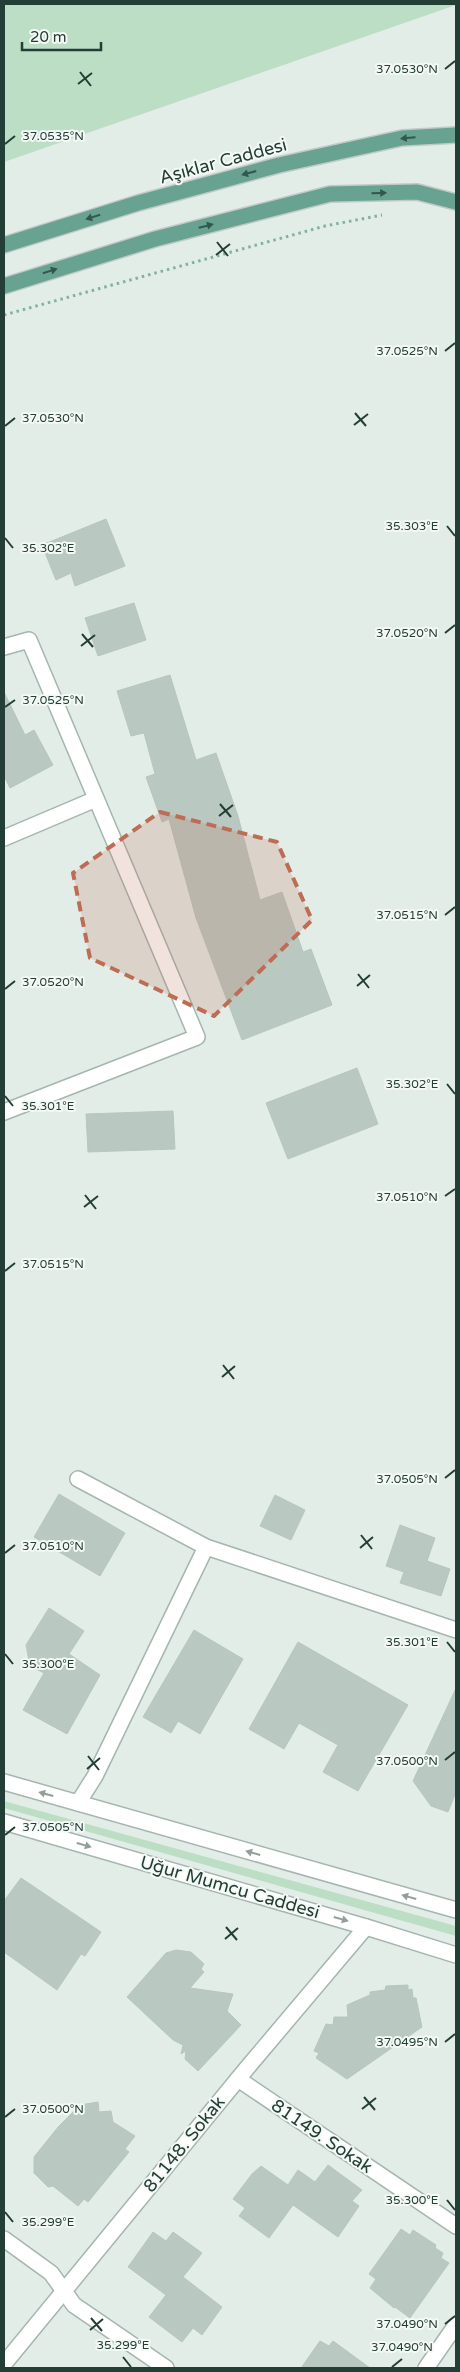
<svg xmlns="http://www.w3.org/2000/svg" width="460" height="2372" font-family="'Varela Round',sans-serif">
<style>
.green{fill:#bcdec4}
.building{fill:#b9c8c1;stroke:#b6c7bf}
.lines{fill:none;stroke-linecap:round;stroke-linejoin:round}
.minor-casing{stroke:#a6b5af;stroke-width:18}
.major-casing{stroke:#c1c9c7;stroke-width:18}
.path{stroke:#84b0a1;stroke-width:3;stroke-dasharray:2.5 4;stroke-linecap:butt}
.minor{stroke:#fff;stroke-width:15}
.major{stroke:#68a291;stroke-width:15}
.oneway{fill:#34574d}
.oneway2{fill:#919e9a}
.marked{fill:#be6c54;fill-opacity:0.2;stroke:#be6c54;stroke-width:4;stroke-dasharray:10 6;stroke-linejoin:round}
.ticks{fill:none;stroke:#233e36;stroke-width:2}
.labels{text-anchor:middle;stroke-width:4;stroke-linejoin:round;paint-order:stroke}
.street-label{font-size:18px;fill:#233e36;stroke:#f4f9f6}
.ticks-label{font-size:12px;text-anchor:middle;fill:#233e36;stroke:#f4f9f6;stroke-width:4;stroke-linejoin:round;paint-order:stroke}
</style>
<rect width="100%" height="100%" fill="#e3ede8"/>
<!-- green -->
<g class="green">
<path d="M4 4H456V5L4 162Z"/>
<path d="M4 1801 456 1926V1936L4 1808Z"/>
</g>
<!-- building -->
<g class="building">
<path d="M106 519 125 566 75 586 71 573 56 580 42 545Z"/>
<path d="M134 603 146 640 98 656 85 618Z"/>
<path d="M170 675 196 760 216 753 238 816 260 900 282 892 303 952 311 949 332 1005 242 1040 196 918 169 819 162 822 146 777 155 774 144 733 131 736 117 691Z"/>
<path d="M4 692 25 735 34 730 53 765 10 788 4 776Z"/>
<path d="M357 1068 378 1124 288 1159 266 1103Z"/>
<path d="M173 1111 175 1149 88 1152 86 1114Z"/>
<path d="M59 1494 125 1533 100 1576 34 1537Z"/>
<path d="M275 1495 305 1510 291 1540 260 1526Z"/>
<path d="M400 1525 435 1538 427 1561 450 1569 441 1596 400 1583 404 1572 386 1566Z"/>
<path d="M49 1608 84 1631 69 1654 100 1675 67 1734 23 1710 44 1673 30 1666 26 1645Z"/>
<path d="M194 1630 243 1659 200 1734 178 1721 171 1733 143 1717Z"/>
<path d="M298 1642 408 1705 358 1791 323 1772 338 1745 299 1723 284 1749 249 1729Z"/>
<path d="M456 1688V1792L448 1812 431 1806 413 1781Z"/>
<path d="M21 1878 101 1932 85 1956 81 1954 57 1990 4 1952V1901Z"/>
<path d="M176 1950 191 1952 204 1964 201 1969 204 1972 190 1988 233 1994 227 2011 241 2025 198 2071 185 2059 186 2051 181 2054 183 2045 173 2040 127 1997 166 1953Z"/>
<path d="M408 1985V1990L412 1989 413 1998H416L422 2027 347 2079 316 2058 319 2053 314 2051 326 2024 333 2025 334 2017H348L347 2005 370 1995V1992L385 1990 386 1986Z"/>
<path d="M98 2102 99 2112 111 2111 113 2122 135 2136 125 2149 129 2152 88 2202 84 2199 78 2206 53 2186 48 2187 34 2173V2157L59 2126 80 2105Z"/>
<path d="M328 2165 362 2190 352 2201 359 2206 338 2237 293 2205 269 2238 239 2216 245 2208 233 2199 252 2174 261 2166 288 2185 298 2170 315 2182Z"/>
<path d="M401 2229 410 2235 413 2230 436 2245 435 2248 443 2253 441 2258 449 2263 410 2318 395 2307 394 2308 370 2288 376 2279 369 2274Z"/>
<path d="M153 2232 166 2241 173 2232 202 2253 183 2277 222 2307 202 2335 193 2328 182 2342 149 2317 166 2295 128 2267Z"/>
<path d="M320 2341 329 2346 333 2341 370 2368H301Z"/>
</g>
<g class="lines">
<!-- minor casing -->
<g class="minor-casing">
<g id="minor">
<path d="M4 647 29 640 197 1037 4 1112"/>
<path d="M4 838 96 799"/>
<path d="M78 1479 206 1547 456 1630"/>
<path d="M4 1782 456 1910"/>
<path d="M78 1803 95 1776 206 1547"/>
<path d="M4 1822 366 1927 456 1955"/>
<path d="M238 2079 456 2226"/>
<path d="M4 2239 51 2273 74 2305 166 2368"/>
<path d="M4 2364 247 2068 366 1927"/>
<path d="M426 2368 456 2325"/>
</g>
</g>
<!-- major casing -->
<g class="major-casing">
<g id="major">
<path d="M4 245 138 203 279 165 402 138 456 135"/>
<path d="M4 286 155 239 330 194 417 192 456 202"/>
</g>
</g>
<!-- path -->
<path class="path" d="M4 315 325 226 382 215"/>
<!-- minor -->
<use href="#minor" class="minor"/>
<!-- major -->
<use href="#major" class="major"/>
</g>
<!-- one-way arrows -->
<defs><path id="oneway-solid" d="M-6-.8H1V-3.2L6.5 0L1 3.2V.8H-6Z" transform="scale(1.25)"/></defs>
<g class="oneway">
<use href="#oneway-solid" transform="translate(408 138) rotate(175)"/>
<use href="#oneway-solid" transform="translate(249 173) rotate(165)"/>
<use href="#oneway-solid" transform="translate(379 193) rotate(-1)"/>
<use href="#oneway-solid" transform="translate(93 217) rotate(163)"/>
<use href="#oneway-solid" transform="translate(206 226) rotate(-14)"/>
<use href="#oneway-solid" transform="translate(50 271) rotate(-17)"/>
</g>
<g class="oneway2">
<use href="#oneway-solid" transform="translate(46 1794) rotate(-165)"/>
<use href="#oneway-solid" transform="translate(84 1845) rotate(16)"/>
<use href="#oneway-solid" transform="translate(253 1853) rotate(-164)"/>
<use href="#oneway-solid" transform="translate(409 1897) rotate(-164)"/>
<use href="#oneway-solid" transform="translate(341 1919) rotate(16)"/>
</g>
<!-- marked area -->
<path class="marked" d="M160 812 277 842 312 920 214 1016 90 958 73 873Z"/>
<!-- ticks -->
<path class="ticks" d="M445 69 455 61M80 72 91 86M78 84 92 73M5 144 15 136M217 242 228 256M216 255 230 244M445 351 455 343M355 413 366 426M354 425 368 414M5 426 15 418M447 526 455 536M5 538 13 548M445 633 455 625M82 634 93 647M81 646 95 635M5 707 15 700M220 804 231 817M219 816 233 805M445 915 455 907M358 974 369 988M357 986 370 975M5 989 15 981M447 1084 455 1094M5 1096 13 1106M85 1195 96 1209M445 1196 455 1189M84 1207 98 1196M5 1271 15 1263M223 1365 234 1379M222 1377 235 1366M445 1478 455 1470M361 1535 372 1549M360 1548 373 1537M5 1553 15 1545M447 1642 455 1652M5 1654 13 1664M88 1756 99 1770M445 1760 455 1752M87 1769 100 1758M5 1835 15 1827M226 1927 237 1940M225 1939 238 1928M445 2042 455 2034M364 2097 375 2110M362 2109 376 2098M5 2117 15 2109M447 2200 455 2210M5 2212 13 2222M91 2318 102 2331M445 2324 455 2316M90 2330 103 2319M123 2357 131 2367M392 2367 402 2359"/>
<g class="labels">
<!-- street labels -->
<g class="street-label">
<text transform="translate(223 161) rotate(-15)" y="6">Aşıklar Caddesi</text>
<text transform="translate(230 1887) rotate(16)" y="6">Uğur Mumcu Caddesi</text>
<text transform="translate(322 2136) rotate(34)" y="6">81149. Sokak</text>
<text transform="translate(184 2144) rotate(-51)" y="6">81148. Sokak</text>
</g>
</g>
<g class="ticks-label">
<text x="407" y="73">37.0530°N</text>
<text x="53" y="140">37.0535°N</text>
<text x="407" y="355">37.0525°N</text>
<text x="53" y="422">37.0530°N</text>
<text x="412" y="530">35.303°E</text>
<text x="48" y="552">35.302°E</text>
<text x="407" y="637">37.0520°N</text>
<text x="53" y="704">37.0525°N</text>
<text x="407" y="919">37.0515°N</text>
<text x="53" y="986">37.0520°N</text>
<text x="412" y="1088">35.302°E</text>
<text x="48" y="1110">35.301°E</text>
<text x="407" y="1201">37.0510°N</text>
<text x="53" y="1268">37.0515°N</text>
<text x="407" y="1483">37.0505°N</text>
<text x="53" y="1550">37.0510°N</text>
<text x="412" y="1646">35.301°E</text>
<text x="48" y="1668">35.300°E</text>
<text x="407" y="1765">37.0500°N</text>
<text x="53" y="1831">37.0505°N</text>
<text x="407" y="2046">37.0495°N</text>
<text x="53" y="2113">37.0500°N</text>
<text x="412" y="2204">35.300°E</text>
<text x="48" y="2226">35.299°E</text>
<text x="407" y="2328">37.0490°N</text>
<text x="123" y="2349">35.299°E</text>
<text x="402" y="2351">37.0490°N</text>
</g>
<!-- border -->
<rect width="460" height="2372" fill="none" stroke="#233e36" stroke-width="10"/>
<!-- scale -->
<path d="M22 42v8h79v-8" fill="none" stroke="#233e36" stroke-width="2.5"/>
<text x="30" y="42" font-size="15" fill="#233e36" stroke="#f4f9f6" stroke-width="4" paint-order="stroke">20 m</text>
</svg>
